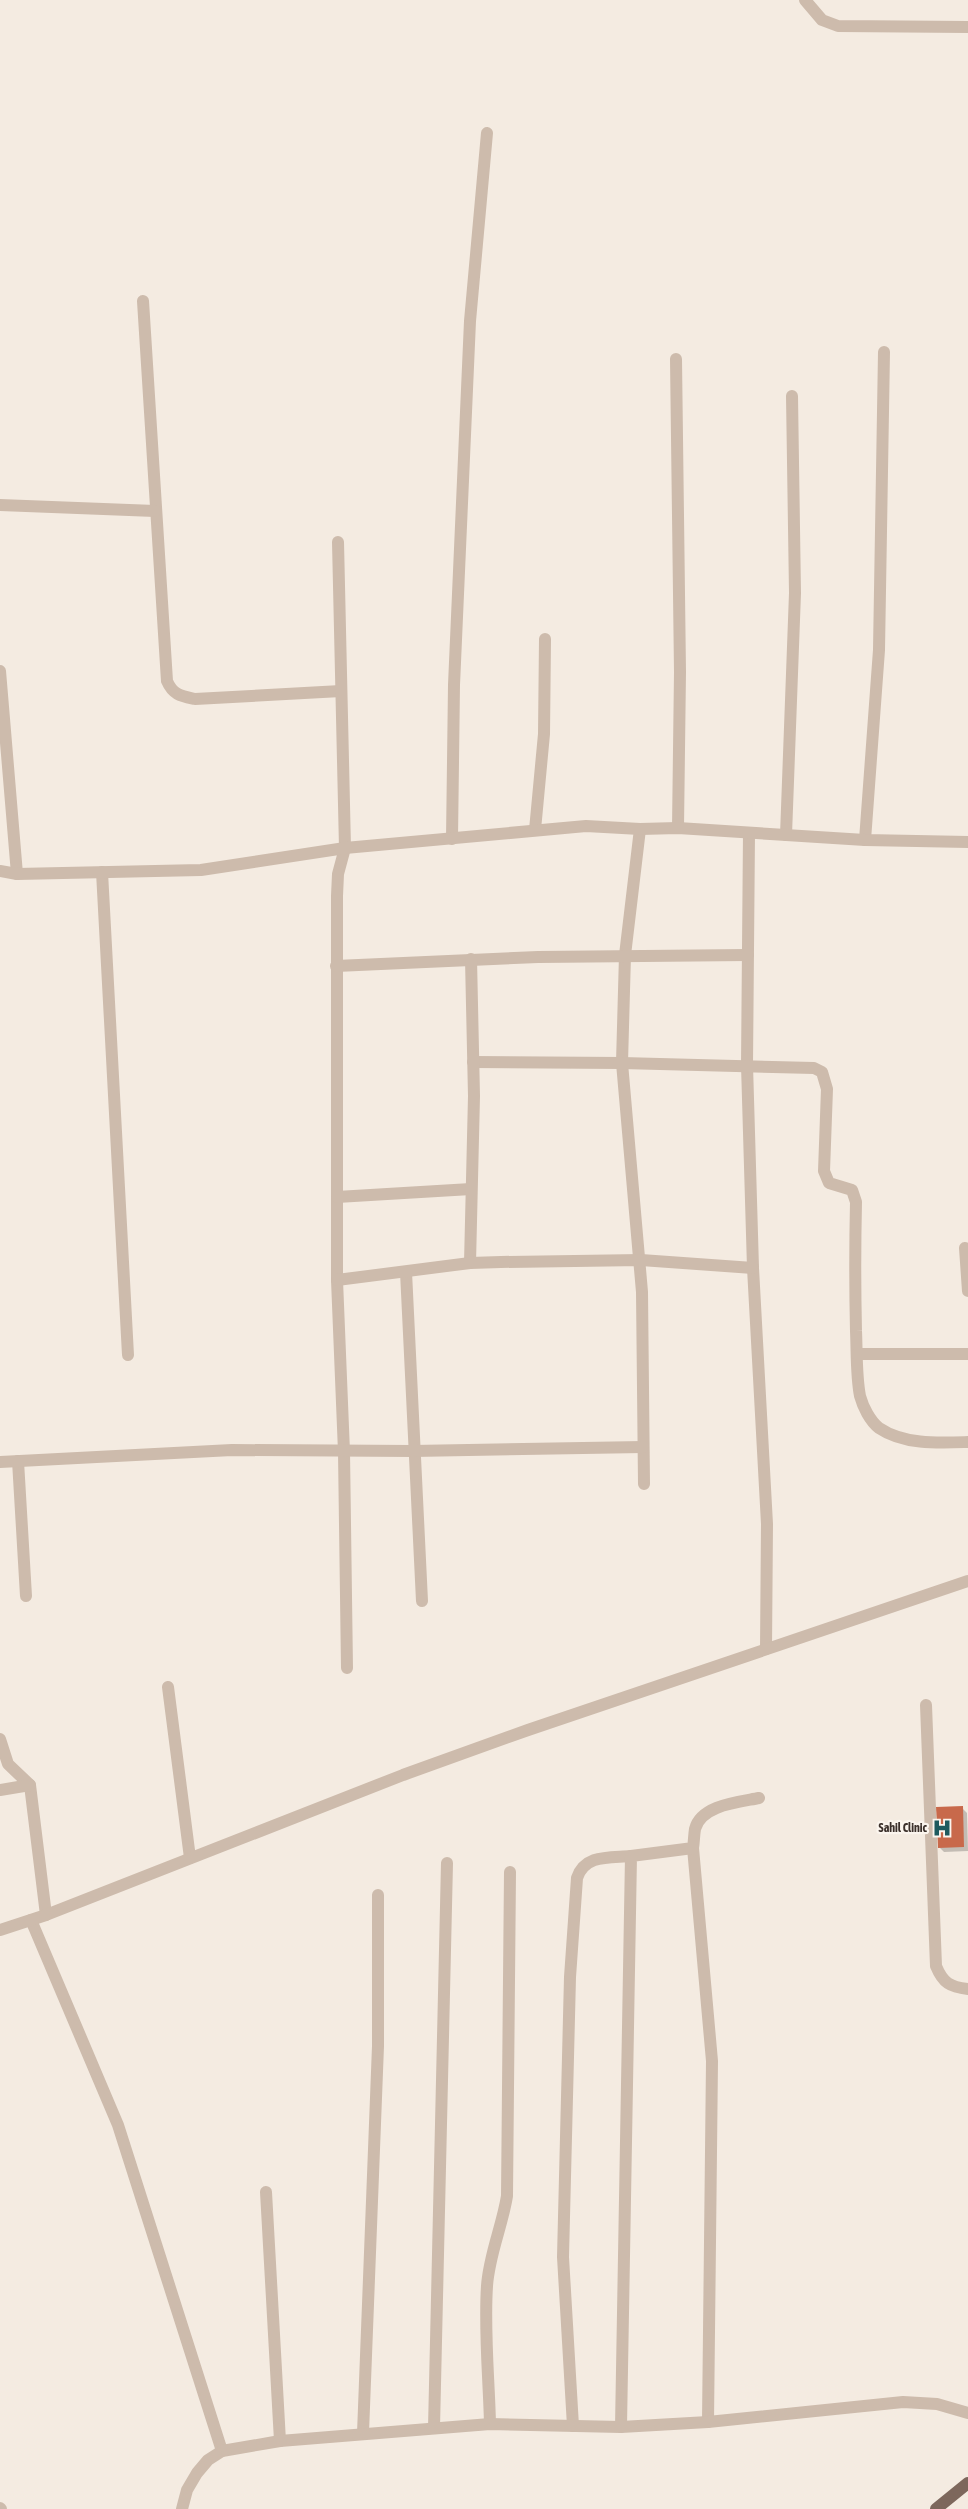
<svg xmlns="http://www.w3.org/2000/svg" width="968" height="2509" font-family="'Asap Condensed',sans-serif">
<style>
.shadow{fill:#0003}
.building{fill:#c8694b}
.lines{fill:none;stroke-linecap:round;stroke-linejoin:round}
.minor{stroke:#cdbbac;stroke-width:12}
.tertiary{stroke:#cdbbac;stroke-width:12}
.primary{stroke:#7d675c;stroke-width:12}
.labels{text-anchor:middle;stroke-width:4.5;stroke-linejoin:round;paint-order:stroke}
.poi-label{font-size:12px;font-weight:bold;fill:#3b302b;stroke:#fbf5ee;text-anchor:end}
</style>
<rect width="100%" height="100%" fill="#f4ebe1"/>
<!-- shadow -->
<path class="shadow" d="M962 1808 967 1813 968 1851 944 1852 939 1847Z"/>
<!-- building -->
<path class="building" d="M963 1806 964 1847 938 1848 936 1807Z"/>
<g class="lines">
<!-- minor -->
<g class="minor">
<path d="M805 0 822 20 838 26 968 27"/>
<path d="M143 301 167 681C173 695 181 696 195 699L341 691"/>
<path d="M676 359 680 672 678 828"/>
<path d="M0 505 155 511"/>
<path d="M338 542 345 848 338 874 337 896V1280L344 1452 347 1668"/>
<path d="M0 671 17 874"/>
<path d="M640 829 625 955 622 1063 642 1292 644 1484"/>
<path d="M535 830 544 734 545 639"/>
<path d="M749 833 747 1065 753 1268 767 1524 766 1649"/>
<path d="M786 835 795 593 792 396"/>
<path d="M452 839 454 685 470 321 487 133"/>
<path d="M865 840 879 650 884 352"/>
<path d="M102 872 128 1355"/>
<path d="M336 966 538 957 748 955"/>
<path d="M473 1062 622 1063 814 1068 822 1072 827 1089 824 1171 829 1183 852 1190 856 1202C855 1245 855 1288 856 1331 857 1352 856 1375 860 1396 863 1407 870 1421 879 1428 904 1445 939 1443 968 1442"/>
<path d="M337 1197 471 1189"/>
<path d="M965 1248 968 1291"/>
<path d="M470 1263 474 1096 471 959"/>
<path d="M406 1272 422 1601"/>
<path d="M337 1280 470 1263 501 1262 641 1260 753 1268"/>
<path d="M857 1354H968"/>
<path d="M18 1461 26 1596"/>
<path d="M0 1462 232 1450 413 1451 643 1447"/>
<path d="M168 1687 190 1858"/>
<path d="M926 1705 936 1966C943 1983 950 1987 968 1989"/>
<path d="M0 1739 8 1764 30 1785 46 1915"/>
<path d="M0 1790 30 1785"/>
<path d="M693 1848 712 2061 708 2422"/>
<path d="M31 1920 118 2125 222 2451"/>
<path d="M0 1930 46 1915 403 1775 528 1730 968 1581"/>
<path d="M266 2192 280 2441"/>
<path d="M490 2424C489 2380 484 2330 487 2286 489 2255 502 2227 507 2196L510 1872"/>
<path d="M573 2426 563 2257 570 1977 577 1878C585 1854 610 1858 631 1856"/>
<path d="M621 2427 631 1856 693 1848C694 1842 694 1835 695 1829 701 1805 739 1802 759 1798"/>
<path d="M434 2428 447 1863"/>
<path d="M363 2433 378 2046V1895"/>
<path d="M0 2508 1 2509"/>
<path d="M182 2509 187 2490 197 2473 208 2460 222 2451 280 2441 490 2424 621 2427 708 2422 903 2402 937 2404 968 2413"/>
</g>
<!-- tertiary -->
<path class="tertiary" d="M0 871 17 874 201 870 345 848 586 826 640 829 678 828 865 840 968 842"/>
<!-- primary -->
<path class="primary" d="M936 2509 968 2483"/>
</g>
<!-- icons -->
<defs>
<g id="hospital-bare" transform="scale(1.5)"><path d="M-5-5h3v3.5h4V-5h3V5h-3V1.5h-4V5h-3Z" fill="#1f5a5e" stroke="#fbf5ee" stroke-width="2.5" paint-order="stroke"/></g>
</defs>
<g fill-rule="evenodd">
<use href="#hospital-bare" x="942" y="1828"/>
</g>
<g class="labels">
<!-- poi labels -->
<g class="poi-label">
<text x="927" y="1832">Sahil Clinic</text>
</g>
</g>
</svg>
